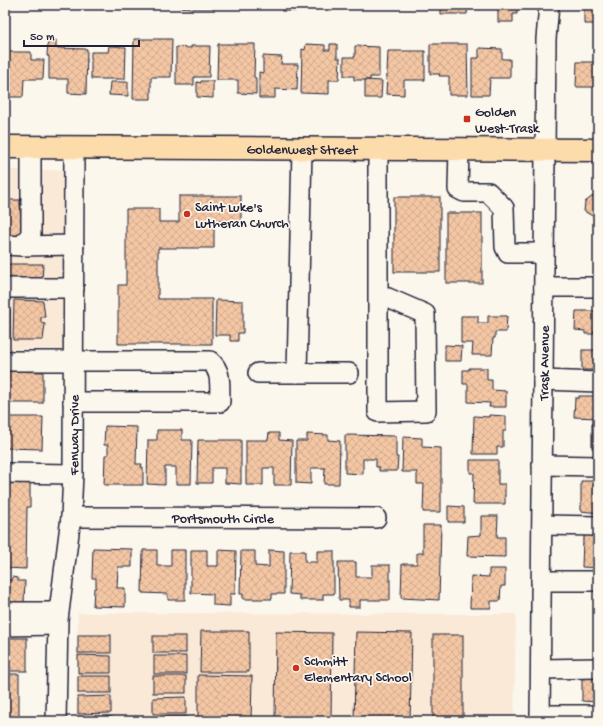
<svg xmlns="http://www.w3.org/2000/svg" width="603" height="726" font-family="'Gochi Hand',sans-serif">
<style>
.built{fill:#f9e9d6}
.building{fill:url(#building-cross-hatch);stroke:#22223b}
.lines{fill:none;stroke-linecap:round;stroke-linejoin:round}
.minor-casing{stroke:#22223b;stroke-width:22}
.major-casing{stroke:#22223b;stroke-width:25}
.minor{stroke:#fbf7ec;stroke-width:19}
.major{stroke:#fddcac;stroke-width:22}
.poi-dot{fill:#c8321e;stroke:#fbf7ec;stroke-width:1.5}
.labels{text-anchor:middle;stroke-width:3.5;stroke-linejoin:round;paint-order:stroke}
.poi-label{font-size:14px;fill:#22223b;stroke:#fbf7ec;text-anchor:start}
.street-label{font-size:14px;fill:#22223b;stroke:#fbf7ec}
</style>
<defs>
<pattern id="building-cross-hatch" width="8" height="8" patternUnits="userSpaceOnUse"><rect width="8" height="8" fill="#f4c7a4"/><path d="M0 0l8 8M0 8l8-8" fill="none" stroke="#d1ab8e"/></pattern>
</defs>
<rect width="100%" height="100%" fill="#fbf7ec"/>
<filter id="ink" filterUnits="userSpaceOnUse"><feTurbulence type="fractalNoise" baseFrequency=".025" numOctaves="2"/><feDisplacementMap in="SourceGraphic" scale="8" xChannelSelector="R" yChannelSelector="G"/><feConvolveMatrix kernelMatrix="1 2 1 2 8 2 1 2 1" color-interpolation-filters="sRGB"/></filter>
<g filter="url(#ink)">
<!-- built -->
<g class="built">
<rect x="5" y="170" width="57" height="179"/>
<path d="M78 613 516 614 514 721H76Z"/>
</g>
<!-- building -->
<g class="building">
<path d="M179 5H191V8L179 7Z"/>
<rect x="193" y="5" width="21" height="3"/>
<rect x="282" y="5" width="14" height="6"/>
<rect x="314" y="5" width="11" height="2"/>
<path d="M441 5H468L467 14H441Z"/>
<path d="M484 5H517V14H513V22H498V5Z"/>
<path d="M584 6 598 7V24H584Z"/>
<path d="M134 39H172L171 77H151V99H133Z"/>
<path d="M48 40H56V48L87 49 86 94 68 93V79H49V56H47Z"/>
<path d="M218 44H255L254 77 256 78V94L238 93V80H217Z"/>
<path d="M306 44 325 45V50H330V44H337V58H340L339 80H329V94L301 93 302 49 305 50Z"/>
<path d="M430 44H467L468 95H449V76H439L440 74H430Z"/>
<path d="M109 46 126 47 125 79H91V52H108Z"/>
<path d="M191 46H210L209 77H194V85H176V47L191 48Z"/>
<path d="M355 46 379 47V77H370V80H354V76H344V57H355Z"/>
<path d="M479 48 502 49V59H510V78H490L489 95H472V58H479Z"/>
<path d="M388 51H425V80H404V95L386 94Z"/>
<path d="M5 52H31V60H44L43 79H24L23 97H6V61H5Z"/>
<path d="M596 55H598V87H576L577 62H596Z"/>
<path d="M263 56 282 57 281 64H298L297 90 275 89V98H259V72L263 73Z"/>
<path d="M365 80 382 81 381 98H365Z"/>
<path d="M201 81H213V98L197 97V82L201 83Z"/>
<path d="M110 82H128V96L109 95Z"/>
<path d="M179 196H241V221H214V248H158V299H212V344H118V285H126V209H159V222H179Z"/>
<path d="M593 196 598 199V214L594 217 584 211 585 202Z"/>
<rect x="394" y="197" width="46" height="75"/>
<path d="M5 200H20L21 237H5Z"/>
<rect x="446" y="213" width="36" height="70"/>
<path d="M5 264H43L42 280H5Z"/>
<path d="M14 300 43 301 45 317H41V323L45 324 43 340H13Z"/>
<path d="M216 300 243 301V333H238V341H230V335H215Z"/>
<rect x="5" y="310" width="5" height="28"/>
<path d="M576 311H598V331H594V334H585V331L575 330Z"/>
<path d="M461 316H478V323H488V316H507L506 332H495V338H493L492 355H472L473 343H461Z"/>
<path d="M445 345 462 346 461 361H445Z"/>
<rect x="582" y="350" width="16" height="20"/>
<path d="M469 368H487V380H492V390L506 391V407H489L490 403 468 402V384H463V370H469Z"/>
<path d="M5 371 43 372V403H5Z"/>
<path d="M579 396H598V418L574 417 575 398H579Z"/>
<path d="M489 415 506 416V431H503V447H497V454H473L474 416 489 417Z"/>
<path d="M5 417H43L42 449 5 448Z"/>
<rect x="592" y="424" width="6" height="24"/>
<path d="M105 426 137 427 136 464H142L141 467H143V485H104L105 455H108V445H104Z"/>
<path d="M157 430H182V440H192L191 484H176V467H165V485L147 484 148 440H157Z"/>
<path d="M269 433H279V440L292 441 291 485H274V468H263V485H246V440H268Z"/>
<path d="M307 434 328 435V440L340 441 339 484H324L325 468H311V484L296 483V441H307Z"/>
<path d="M345 435 396 436V457H398L397 471H379V467H376V459H363V474L345 473Z"/>
<path d="M403 437 422 438V447L441 448V512H423L424 484H417V472H402Z"/>
<path d="M198 440H241V484L225 483V468H212V483H197Z"/>
<path d="M470 460H498V484H505V504H473L474 473H470Z"/>
<path d="M5 480 30 481V507H27L26 569 5 568Z"/>
<path d="M581 481H598V513L581 511Z"/>
<path d="M448 506 464 507V522H448Z"/>
<path d="M481 516H498L497 537H505V557L467 556 468 536 481 535Z"/>
<path d="M423 525H441L439 600 401 598 402 564H417V553H423Z"/>
<path d="M584 535 598 536V568L582 567 583 540H584Z"/>
<path d="M93 548 132 549V567H118L117 588H125V607L93 606 94 588H96V578H92Z"/>
<path d="M143 550H157V566H171V550H185V600H168V594L142 593Z"/>
<path d="M191 550H207V566H218V550L236 551 235 594H230V606L213 605V594L191 593Z"/>
<path d="M269 550 284 551V594H272V599H243V594H240L241 551H255V566L269 567Z"/>
<path d="M290 551H305V562H317V551H334V594H323V600H300V595L289 594Z"/>
<path d="M338 562H356V577H372V565H390V600H360V607H349V600H339Z"/>
<path d="M489 569H505V586H501L500 601H491V608H470L471 576 489 577Z"/>
<path d="M12 577 18 578V581H25L24 603H5V580H12Z"/>
<path d="M201 631H249V672H200Z"/>
<path d="M276 632 332 633 331 721H275Z"/>
<path d="M356 632 412 633 410 721H354Z"/>
<rect x="78" y="635" width="33" height="18"/>
<rect x="433" y="635" width="30" height="86"/>
<rect x="153" y="636" width="33" height="17"/>
<rect x="5" y="638" width="22" height="33"/>
<path d="M78 655 111 656V673H78Z"/>
<rect x="154" y="656" width="32" height="18"/>
<rect x="5" y="674" width="14" height="47"/>
<path d="M598 674V702L582 701V675Z"/>
<path d="M198 675 252 676 251 721H198Z"/>
<rect x="78" y="676" width="33" height="17"/>
<rect x="153" y="676" width="33" height="17"/>
<path d="M111 696V713L78 714V697Z"/>
<path d="M186 697V714H153V698Z"/>
<rect x="78" y="717" width="34" height="4"/>
<rect x="153" y="717" width="33" height="4"/>
</g>
<g class="lines">
<!-- minor casing -->
<g class="minor-casing">
<g id="minor">
<path d="M378 149V412L426 411 425 314 388 298 379 297"/>
<path d="M459 149 458 189 464 192H488L504 208 505 247 508 253H544"/>
<path d="M5 245 22 246 31 234V147"/>
<path d="M22 246 74 245"/>
<path d="M544 287H598"/>
<path d="M5 288H74"/>
<path d="M5 361H210C223 372 219 387 220 402H73"/>
<path d="M258 373H349"/>
<path d="M297 373 302 149"/>
<path d="M543 380 598 382"/>
<path d="M542 465 598 466"/>
<path d="M5 473 73 474"/>
<path id="s1" d="M71 517 376 518"/>
<path d="M542 525 598 526"/>
<path d="M541 581H598"/>
<path d="M5 612H58"/>
<path d="M5 626 57 625"/>
<path d="M541 669 598 668"/>
<path d="M540 715H598"/>
<path id="s2" d="M56 721 58 620 71 517 73 474 74 147"/>
<path id="s3" d="M540 721 546 39 549 5"/>
</g>
</g>
<!-- major casing -->
<g class="major-casing">
<g id="major">
<path id="s4" d="M5 147 598 150"/>
</g>
</g>
<!-- minor -->
<use href="#minor" class="minor"/>
<!-- major -->
<use href="#major" class="major"/>
</g>
</g>
<!-- markers -->
<g class="poi-dot">
<rect x="463" y="115" width="8" height="8" rx="2"/>
<circle cx="187" cy="214" r="4"/>
<circle cx="296" cy="668" r="4"/>
</g>
<g class="labels">
<!-- poi labels -->
<g class="poi-label">
<text x="475" y="116">Golden<tspan x="475" dy="16">West-Trask</tspan></text>
<text x="195" y="211">Saint Luke's<tspan x="195" dy="16">Lutheran Church</tspan></text>
<text x="304" y="665">Schmitt<tspan x="304" dy="16">Elementary School</tspan></text>
</g>
<!-- street labels -->
<g class="street-label">
<text dy="5" stroke="none"><textPath href="#s4" startOffset="297">Goldenwest Street</textPath></text>
<text dy="5" stroke="none"><textPath href="#s3" startOffset="358">Trask Avenue</textPath></text>
<text dy="5" stroke="none"><textPath href="#s2" startOffset="287">Fenway Drive</textPath></text>
<text dy="5" stroke="none"><textPath href="#s1" startOffset="152">Portsmouth Circle</textPath></text>
</g>
</g>
<!-- margin -->
<rect width="603" height="726" fill="none" stroke="#fbf7ec" stroke-width="20"/>
<rect x="10" y="10" width="583" height="706" fill="none" stroke="#22223b" stroke-width="1.5" filter="url(#ink)"/>
<!-- scale -->
<path d="M24 40v6h115v-6" fill="none" stroke="#22223b" stroke-width="2"/>
<text x="30" y="40" font-size="12" fill="#22223b" stroke="#fbf7ec" stroke-width="3" paint-order="stroke">50 m</text>
</svg>
